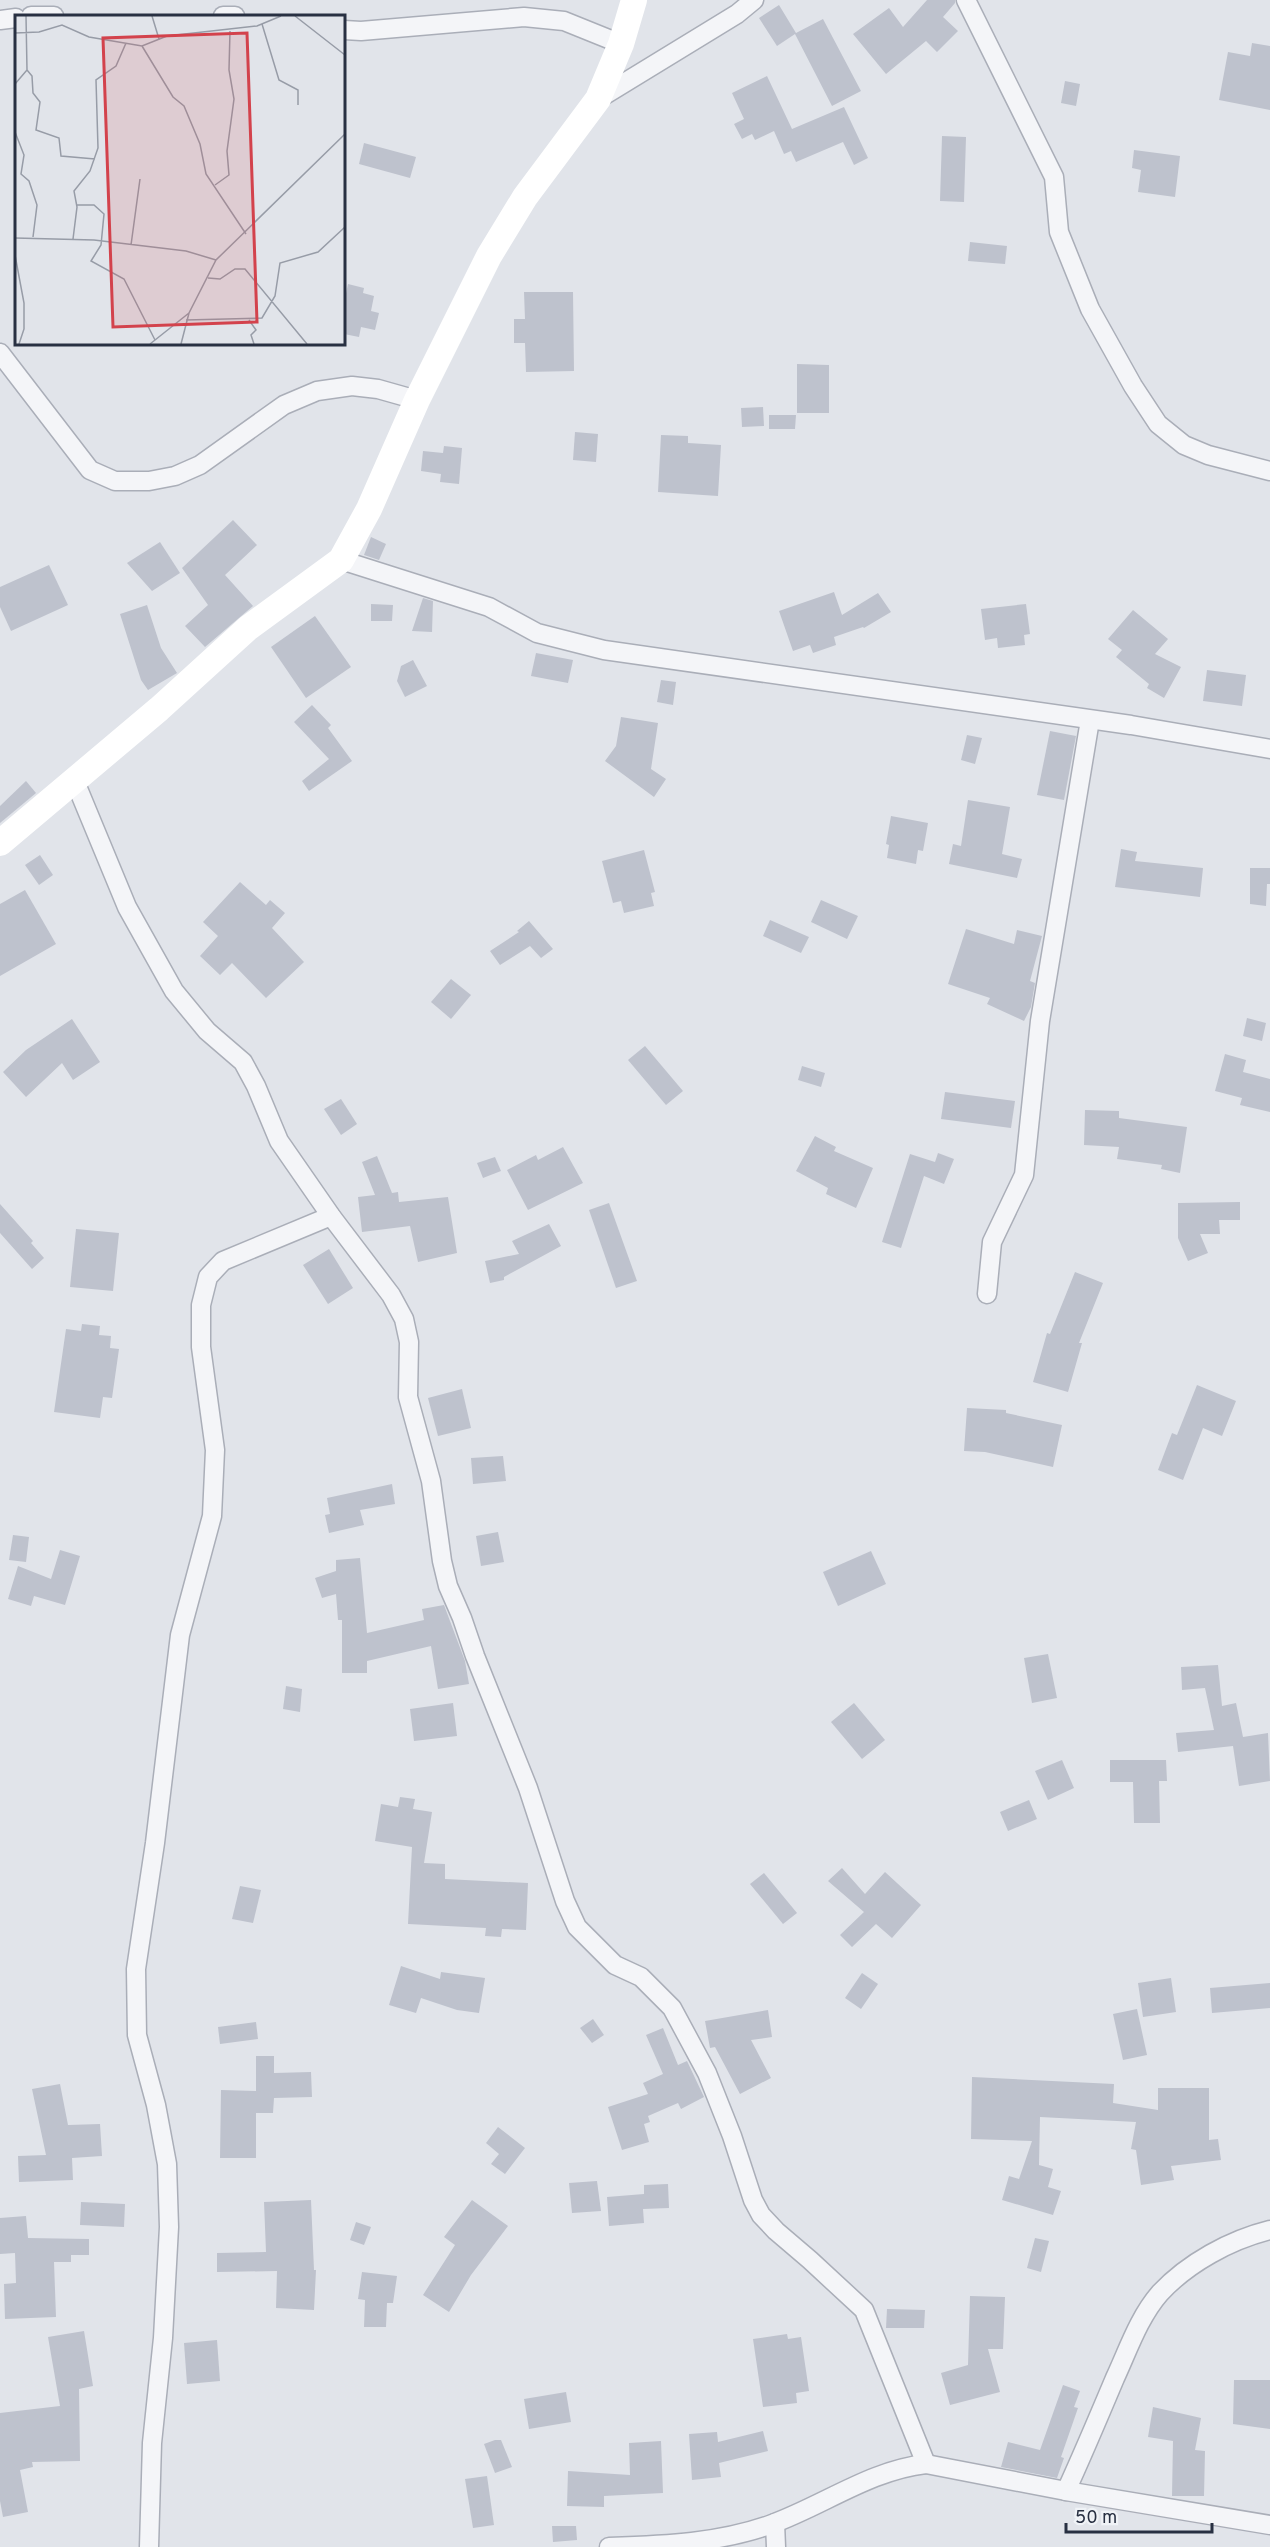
<svg xmlns="http://www.w3.org/2000/svg" width="1270" height="2547" font-family="Overpass,sans-serif">
<style>
.building{fill:#bec2cd}
.lines{fill:none;stroke-linecap:round;stroke-linejoin:round}
.street-casing{stroke:#aaaeb8;stroke-width:21}
.street{stroke:#f4f5f8;stroke-width:18}
.secondary{stroke:#fff;stroke-width:26}
.inset-road{fill:none;stroke:#979ca7;stroke-width:1.5}
.view{fill:#d3424c;fill-opacity:0.15;stroke:#d3424c;stroke-width:3}
.inset-edge{fill:none;stroke:#283042;stroke-width:3}
</style>
<rect width="100%" height="100%" fill="#e1e4ea"/>
<!-- building -->
<g class="building">
<path d="M927 0H955V3L943 17 958 31 937 52 926 41 886 74 853 34 889 8 903 27Z"/>
<path d="M779 5 796 33 823 19 861 91 832 106 795 34 777 46 759 18Z"/>
<path d="M1252 43 1270 46V110L1219 100 1228 52 1250 56Z"/>
<path d="M767 76 792 129 844 107 868 158 854 165 843 142 796 162 791 151 784 154 774 131 755 140 752 134 742 139 734 124 744 119 732 93Z"/>
<path d="M1065 81 1080 84 1076 106 1061 103Z"/>
<path d="M942 136 966 137 964 202 940 201Z"/>
<path d="M364 143 416 157 410 178 359 164Z"/>
<path d="M1134 150 1180 156 1175 197 1138 192 1141 170 1132 168Z"/>
<path d="M970 242 1007 246 1005 264 968 261Z"/>
<path d="M348 284 364 288 363 293 374 296 371 311 379 313 375 330 361 327 359 337 344 334V303Z"/>
<path d="M524 292H573L574 371 526 372 525 343H514V319H525Z"/>
<path d="M797 364 829 365V413H797Z"/>
<path d="M763 407 764 426 742 427 741 408Z"/>
<path d="M769 415H796L795 429H769Z"/>
<path d="M575 432 598 434 596 462 573 460Z"/>
<path d="M661 435 688 436V443L721 445 718 496 658 492Z"/>
<path d="M444 446 462 448 459 484 440 482 441 474 421 471 423 451 443 453Z"/>
<path d="M233 520 257 545 225 575 253 606 205 647 185 626 208 605 182 568Z"/>
<path d="M371 537 386 544 379 560 364 555Z"/>
<path d="M160 542 180 573 152 591 127 563Z"/>
<path d="M49 565 68 605 11 631 0 607V587Z"/>
<path d="M834 592 842 615 878 593 891 612 864 628 863 627 834 637 836 645 813 653 810 645 793 651 779 611Z"/>
<path d="M423 598 433 601 432 632 412 631Z"/>
<path d="M371 604 393 605 392 621H371Z"/>
<path d="M1026 604 1030 634 1024 635 1025 645 998 648 997 638 985 640 981 609Z"/>
<path d="M147 605 161 648 177 673 148 690 141 680 120 614Z"/>
<path d="M1133 610 1168 639 1155 654 1181 667 1164 698 1147 688 1149 684 1116 657 1122 650 1108 639Z"/>
<path d="M315 616 351 667 306 698 271 647Z"/>
<path d="M536 653 573 660 568 683 531 676Z"/>
<path d="M413 660 427 686 405 697 397 681 401 666Z"/>
<path d="M1207 670 1246 675 1242 706 1203 701Z"/>
<path d="M661 680 676 682 673 705 657 702Z"/>
<path d="M312 705 331 725 328 728 352 761 309 791 302 781 329 759 294 722Z"/>
<path d="M621 717 658 723 651 769 666 779 654 797 605 761 616 746Z"/>
<path d="M1050 731 1076 736 1064 800 1037 795Z"/>
<path d="M967 735 982 738 975 764 961 760Z"/>
<path d="M26 781 36 793 0 823V806Z"/>
<path d="M968 800 1010 807 1002 854 1022 859 1017 878 949 864 953 844 961 846Z"/>
<path d="M891 816 928 823 923 851 918 850 916 864 887 858 889 845 886 844Z"/>
<path d="M1121 849 1137 852 1135 861 1203 868 1200 897 1115 887Z"/>
<path d="M644 850 655 892 651 893 654 906 624 913 621 901 613 903 602 861Z"/>
<path d="M40 855 53 875 39 885 25 865Z"/>
<path d="M1250 868H1270V884H1267L1266 906 1250 904Z"/>
<path d="M240 882 266 905 270 900 285 913 272 928 304 962 266 998 232 963 220 975 200 956 218 936 203 922Z"/>
<path d="M25 890 56 944 0 976V904Z"/>
<path d="M821 900 858 916 847 939 811 922Z"/>
<path d="M770 920 809 937 801 953 763 936Z"/>
<path d="M529 921 553 949 541 958 530 946 500 965 490 951 519 932 517 931Z"/>
<path d="M966 929 1014 944 1017 930 1042 936 1030 981 1035 983 1031 1007 1024 1021 987 1004 990 998 948 984Z"/>
<path d="M451 979 471 995 451 1019 431 1002Z"/>
<path d="M1247 1018 1266 1023 1262 1041 1243 1036Z"/>
<path d="M72 1019 100 1062 73 1080 62 1063 26 1097 3 1072 26 1050Z"/>
<path d="M645 1046 683 1091 666 1105 628 1060Z"/>
<path d="M1225 1054 1246 1060 1243 1072 1270 1079V1112L1240 1105 1242 1098 1215 1091Z"/>
<path d="M802 1066 825 1073 821 1087 798 1080Z"/>
<path d="M945 1092 1015 1101 1011 1128 941 1119Z"/>
<path d="M341 1099 357 1124 341 1135 324 1109Z"/>
<path d="M1085 1110 1119 1111V1118L1187 1127 1180 1173 1161 1169 1162 1165 1117 1159 1119 1147 1084 1145Z"/>
<path d="M815 1136 836 1147 834 1151 873 1168 856 1208 826 1194 828 1188 796 1171Z"/>
<path d="M563 1147 583 1183 528 1210 507 1170 536 1155 538 1160Z"/>
<path d="M938 1153 954 1159 944 1184 924 1176 901 1248 882 1242 910 1154 935 1162Z"/>
<path d="M377 1156 392 1193 398 1192 399 1202 448 1197 457 1253 418 1262 410 1226 362 1232 358 1197 375 1195 362 1162Z"/>
<path d="M495 1157 501 1171 483 1178 477 1163Z"/>
<path d="M1240 1202V1220H1219L1220 1234H1200L1208 1253 1188 1261 1178 1238V1203Z"/>
<path d="M609 1203 637 1281 616 1288 589 1210Z"/>
<path d="M0 1204 33 1241 31 1243 44 1258 32 1269 0 1233Z"/>
<path d="M549 1224 561 1246 504 1277V1280L490 1283 485 1261 519 1254 512 1241Z"/>
<path d="M76 1229 119 1233 113 1291 70 1287Z"/>
<path d="M329 1249 353 1288 328 1304 303 1265Z"/>
<path d="M1075 1272 1103 1283 1079 1343H1082L1068 1392 1033 1382 1047 1333 1050 1334Z"/>
<path d="M82 1324 100 1326 99 1335 111 1336 110 1348 119 1349 112 1398 103 1397 100 1418 54 1412 66 1329 81 1331Z"/>
<path d="M1197 1385 1236 1401 1222 1436 1203 1428 1183 1480 1158 1470 1172 1433 1177 1435Z"/>
<path d="M462 1389 471 1428 438 1436 428 1398Z"/>
<path d="M967 1408 1006 1410V1413L1062 1425 1053 1467 985 1452 964 1451Z"/>
<path d="M503 1456 506 1481 473 1484 471 1458Z"/>
<path d="M392 1484 395 1504 360 1510 364 1525 329 1533 325 1515 330 1514 327 1498Z"/>
<path d="M498 1532 504 1562 481 1566 476 1536Z"/>
<path d="M13 1535 29 1537 26 1562 9 1560Z"/>
<path d="M60 1550 80 1556 65 1605 34 1596 31 1606 8 1599 18 1566 51 1579Z"/>
<path d="M871 1551 886 1584 838 1606 823 1572Z"/>
<path d="M360 1558 367 1633 424 1620 422 1609 444 1605 465 1661 469 1684 438 1689 431 1646 367 1661V1673H342V1620H338L336 1594 322 1598 315 1578 336 1571V1560Z"/>
<path d="M1048 1654 1057 1698 1032 1703 1024 1658Z"/>
<path d="M1218 1665 1222 1706 1236 1703 1243 1737 1268 1733 1270 1781 1239 1786 1233 1746 1178 1752 1176 1733 1214 1730 1205 1688 1182 1690 1181 1667Z"/>
<path d="M286 1686 302 1689 300 1712 283 1709Z"/>
<path d="M453 1703 457 1736 414 1741 410 1709Z"/>
<path d="M854 1703 885 1740 862 1759 831 1722Z"/>
<path d="M1062 1760 1074 1788 1048 1800 1035 1771Z"/>
<path d="M1110 1760H1166L1167 1781H1159L1160 1823H1134L1133 1782H1110Z"/>
<path d="M400 1797 415 1799 413 1809 432 1812 424 1863 445 1864V1879L528 1883 526 1930 502 1929 501 1937 485 1936 486 1928 408 1924 412 1847 375 1841 381 1804 398 1807Z"/>
<path d="M1029 1800 1037 1819 1008 1831 1000 1812Z"/>
<path d="M842 1868 865 1894 885 1872 921 1905 892 1938 876 1924 852 1947 840 1935 864 1912 828 1881Z"/>
<path d="M764 1873 797 1913 783 1924 750 1884Z"/>
<path d="M240 1886 261 1890 253 1923 232 1919Z"/>
<path d="M401 1966 440 1979 441 1972 485 1978 479 2013 457 2010 421 1998 416 2013 389 2005Z"/>
<path d="M862 1973 878 1984 861 2009 845 1998Z"/>
<path d="M1171 1978 1176 2012 1143 2017 1138 1983Z"/>
<path d="M1270 1983V2008L1212 2013 1210 1988Z"/>
<path d="M1137 2009 1147 2055 1123 2060 1113 2014Z"/>
<path d="M768 2010 772 2037 751 2040 771 2078 740 2094 715 2047 710 2048 705 2021Z"/>
<path d="M593 2019 604 2035 592 2043 580 2028Z"/>
<path d="M256 2022 258 2039 220 2044 218 2027Z"/>
<path d="M663 2028 678 2065 687 2061 704 2097 681 2109 678 2103 648 2116 650 2122 644 2124 649 2142 622 2150 608 2107 648 2094 643 2083 663 2074 646 2035Z"/>
<path d="M256 2056H274V2073L311 2072 312 2097 274 2098 273 2113H256V2158H220L221 2090 256 2091Z"/>
<path d="M972 2077 1114 2084 1113 2103 1158 2110V2088H1209V2140L1218 2139 1221 2160 1171 2166 1174 2180 1141 2185 1136 2150 1131 2149 1136 2122 1040 2117 1039 2165 1053 2169 1048 2187 1061 2191 1053 2215 1002 2200 1009 2176 1019 2179 1032 2141 971 2139Z"/>
<path d="M60 2084 68 2125 100 2124 102 2156 72 2158 73 2180 19 2182 18 2156 46 2155 32 2089Z"/>
<path d="M498 2127 525 2148 505 2174 491 2164 499 2154 486 2143Z"/>
<path d="M597 2181 601 2211 572 2213 569 2183Z"/>
<path d="M668 2184 669 2208 643 2209 644 2223 609 2226 607 2197 644 2194V2185Z"/>
<path d="M311 2200 314 2270H316L314 2310 276 2308 277 2271 217 2272V2253L266 2252 264 2202Z"/>
<path d="M472 2200 508 2226 471 2275 449 2312 423 2295 455 2245 444 2237Z"/>
<path d="M81 2202 125 2204 124 2227 80 2225Z"/>
<path d="M26 2216 28 2238 89 2239V2255H71V2262H54L56 2317 5 2319 4 2284 16 2283 15 2253 0 2254V2218Z"/>
<path d="M356 2222 371 2227 364 2245 350 2240Z"/>
<path d="M1035 2238 1049 2241 1041 2272 1027 2268Z"/>
<path d="M362 2272 397 2276 393 2303H387L386 2327H364L365 2300 358 2299Z"/>
<path d="M970 2296 1005 2297 1003 2349H988L1000 2392 950 2405 941 2373 968 2365Z"/>
<path d="M887 2309 925 2310 924 2328H886Z"/>
<path d="M84 2331 93 2386 79 2389 80 2461 32 2462 33 2467 20 2470 28 2512 3 2517 0 2501V2413L60 2406 48 2337Z"/>
<path d="M787 2334 788 2339 801 2337 809 2391 796 2393 797 2403 763 2407 753 2339Z"/>
<path d="M217 2340 220 2381 187 2384 184 2343Z"/>
<path d="M1234 2380H1270V2429L1233 2424Z"/>
<path d="M1063 2385 1080 2391 1074 2407 1078 2408 1061 2457 1064 2458 1057 2478 1001 2467 1008 2442 1040 2450Z"/>
<path d="M566 2392 571 2422 529 2429 524 2399Z"/>
<path d="M1153 2407 1201 2418 1195 2450 1205 2451 1204 2496H1172L1173 2441 1148 2437Z"/>
<path d="M763 2431 768 2451 719 2463 721 2477 692 2480 689 2434 717 2432 718 2442Z"/>
<path d="M495 2440H501L512 2467 495 2473 484 2444Z"/>
<path d="M661 2441 663 2493 604 2496V2507L567 2506 568 2471 630 2475 629 2443Z"/>
<path d="M487 2476 494 2525 473 2528 465 2479Z"/>
<path d="M552 2526H576L577 2540 553 2542Z"/>
</g>
<g class="lines">
<!-- street casing -->
<g class="street-casing">
<g id="street">
<path d="M966 0 1054 177 1059 232 1090 309 1133 386 1158 424 1184 445 1208 455 1270 471"/>
<path d="M31 16H54"/>
<path d="M223 16H235"/>
<path d="M0 20 16 18"/>
<path d="M344 30 361 31 524 17 564 21 621 44"/>
<path d="M598 99 737 14 754 0"/>
<path d="M0 353 90 470 115 481H149L175 476 200 465 284 405 317 391 352 386 378 389 417 400"/>
<path d="M341 560 489 607 537 633 604 650 1131 725 1270 749"/>
<path d="M74 779 127 907 174 991 207 1031 243 1062 256 1086 279 1141 331 1216 391 1295 404 1319 409 1342 408 1397 431 1481 442 1561 448 1586 462 1618 475 1656 528 1788 565 1901 577 1927 615 1965 641 1977 672 2008 707 2073 732 2136 753 2200 761 2215 776 2231 810 2260 864 2310 926 2464"/>
<path d="M987 1294 992 1242 1024 1175 1040 1021 1090 720"/>
<path d="M1066 2491C1083 2454 1099 2416 1115 2378 1128 2350 1139 2317 1160 2293 1188 2263 1230 2240 1270 2230"/>
<path d="M775 2523 776 2547"/>
<path d="M149 2547 152 2443 163 2338 169 2227 167 2164 156 2105 137 2035 136 1969 155 1843 180 1635 212 1516 215 1450 201 1347V1305L208 1277 223 1261 331 1216"/>
<path d="M609 2547C665 2545 720 2543 772 2524 824 2505 871 2470 926 2464L1066 2491 1270 2525"/>
</g>
</g>
<!-- street -->
<use href="#street" class="street"/>
<!-- secondary -->
<path class="secondary" d="M0 843 159 709 248 628 341 560 369 509 417 400 489 256 525 197 598 99 621 44 634 0"/>
</g>
<!-- overview -->
<g transform="translate(15 15)">
<rect width="330" height="330" fill="#e1e4ea"/>
<path class="inset-road" d="M137 1 144 24M280 1 330 40M247 9 264 65 283 75V90M0 18 24 17 47 10 74 22 127 31 152 21 242 11 266 1M127 31 158 82 169 91 185 129 191 159 231 219M12 55 17 61 18 78 25 87 21 115 44 123 46 141 80 144M0 69 12 55 11 1M0 117 9 140 6 159 14 166 22 190 18 222M200 170 214 160 212 136 219 84 214 55 215 16M62 190H79L89 199 86 230 76 246 109 264 140 325M0 223 79 225 171 236 201 245M58 224 62 192 59 176 75 156 83 133 81 65 101 51 111 28M116 230 125 164M0 240 9 288V314L4 329M193 263 205 264 220 254H230L292 329M171 305 247 303 260 281 265 248 303 237 330 212M234 305 241 315 236 320 239 329M135 329 174 298M166 329 174 298 201 245 330 119"/>
<path class="view" d="M232 18 242 307 98 312 88 23Z"/>
<rect width="330" height="330" class="inset-edge"/>
</g>
<!-- scale -->
<path d="M1066 2523v9h146v-9" fill="none" stroke="#283042" stroke-width="3"/>
<text x="1075" y="2523" font-size="18" fill="#283042" stroke="#f0f3f7" stroke-width="4.5" paint-order="stroke">50 m</text>
</svg>
